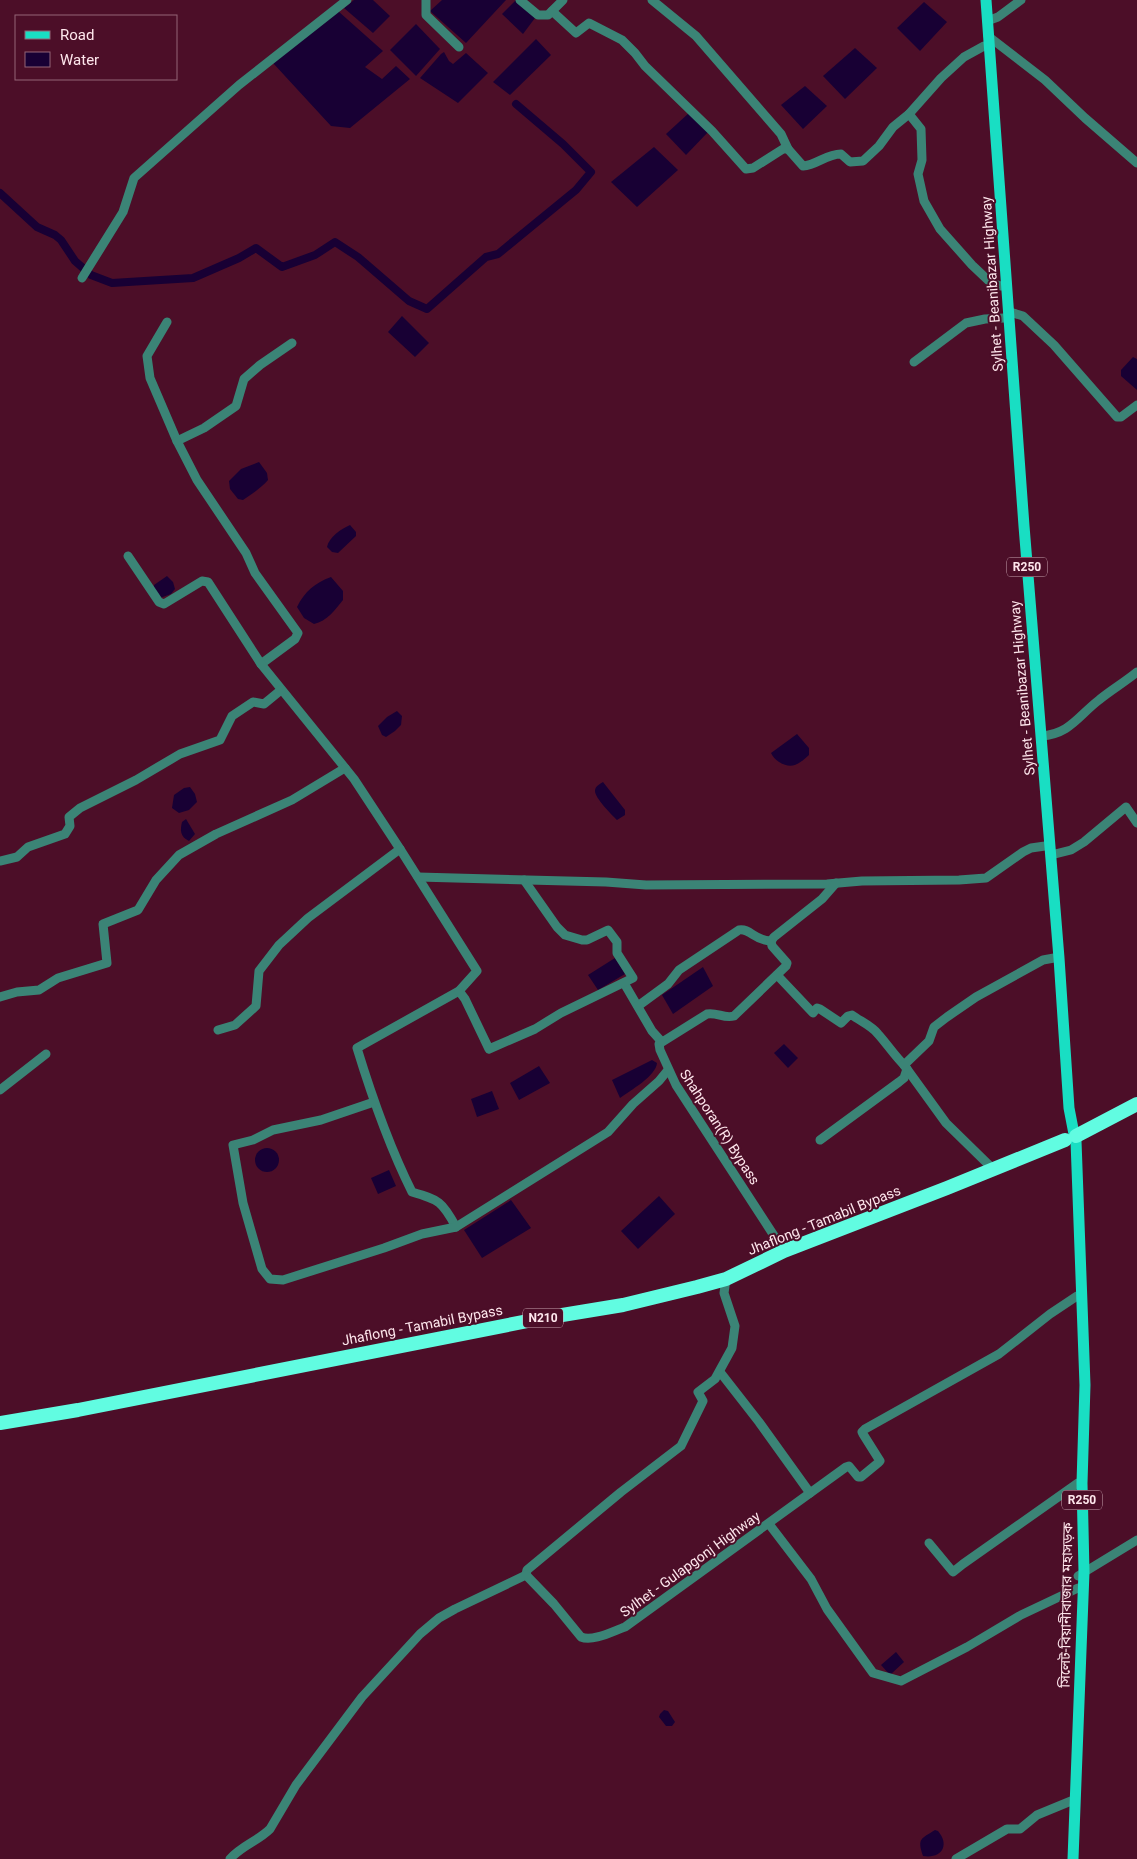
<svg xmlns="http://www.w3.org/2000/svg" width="1137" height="1859" font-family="Roboto,'Noto Sans Bengali',sans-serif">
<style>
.water{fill:#180034}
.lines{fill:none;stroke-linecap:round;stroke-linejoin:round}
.canal{stroke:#180034;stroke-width:8}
.minor{stroke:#3b8476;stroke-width:9}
.major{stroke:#19dec3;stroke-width:11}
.highway{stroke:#61fce1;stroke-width:14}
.labels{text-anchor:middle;stroke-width:4;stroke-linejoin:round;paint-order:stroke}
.shield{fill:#4c0e28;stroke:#c9a5b1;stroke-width:1}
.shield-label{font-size:12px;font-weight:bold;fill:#fee6ec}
.street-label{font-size:14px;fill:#fee6ec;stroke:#4c0e28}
</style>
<rect width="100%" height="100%" fill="#4c0e28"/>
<!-- water -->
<g class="water">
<path d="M354 0H373L390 16 373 33 344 8Z"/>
<path d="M442 0H506L466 43 430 11Z"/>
<path d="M516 0 535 18 523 34 502 14Z"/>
<path d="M924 2 947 22 920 51 897 28Z"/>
<path d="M338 11 383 51 365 67 382 79 396 66 410 79 350 128 331 126 273 63Z"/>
<path d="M416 24 440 49 416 76 390 50Z"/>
<path d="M536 39 551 55 510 95 493 82Z"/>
<path d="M855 48 877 68 845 99 823 76Z"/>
<path d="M444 52 449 61 453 64 466 53 488 73 458 103 420 78 441 54Z"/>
<path d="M805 86 827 106 803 129 781 105Z"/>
<path d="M690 112 710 130 686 155 666 134Z"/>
<path d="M654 147 678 170 637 207 611 182Z"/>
<path d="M402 316 429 343 415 357 388 332Z"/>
<path d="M1133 357 1137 359V390L1121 376V370Z"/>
<path d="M259 462 267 473 268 480C261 488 252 494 243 500L238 499 230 489 229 481 241 469Z"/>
<path d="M350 525 356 532V536L338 553 332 552 327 547C329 537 341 529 350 525Z"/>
<path d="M167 576 173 582 175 589 171 594 160 598 154 590V585Z"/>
<path d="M331 577 343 591V600C335 610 327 621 314 624L304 618 297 607C305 591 315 583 331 577Z"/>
<path d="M397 711 402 716 401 725 395 731 386 737 382 735 378 726 387 717Z"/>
<path d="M797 734 809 748V755C799 764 792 770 779 762 775 759 773 757 771 753Z"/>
<path d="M603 782 625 810V815L617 820C611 814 595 798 595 791 595 786 600 784 603 782Z"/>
<path d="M190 787 195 794 197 802 189 810 179 813 172 808 174 795 184 788Z"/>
<path d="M186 819 195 834 189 841C180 837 180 830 182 822Z"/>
<path d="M615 958 625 974 598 990 588 975Z"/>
<path d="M703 967 713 986 673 1014 662 995Z"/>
<path d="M784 1044 798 1058 788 1068 774 1053Z"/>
<path d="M652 1060 657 1063C656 1076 631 1090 620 1098L612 1080Z"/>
<path d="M539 1066 550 1083 519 1100 510 1083Z"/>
<path d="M492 1091 499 1109 477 1117 471 1099Z"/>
<circle cx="267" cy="1160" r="12"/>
<path d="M389 1170 396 1186 378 1194 371 1178Z"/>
<path d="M659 1196 675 1214 638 1249 621 1231Z"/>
<path d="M511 1200 531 1228 482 1258 464 1230Z"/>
<path d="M896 1652 904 1662 890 1675 881 1665Z"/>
<path d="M664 1710 668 1711 675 1722 672 1726H666L659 1717 660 1714Z"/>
<path d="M935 1830 938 1831C950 1845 942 1859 923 1856 917 1838 921 1839 935 1830Z"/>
</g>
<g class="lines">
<!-- canal -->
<path class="canal" d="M0 193 37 227 55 235 61 240 75 261 91 275 112 283 193 278 239 258 256 248 282 267 315 255 335 242 358 257 409 301 427 309 486 257 498 254 576 190 591 172 563 144 516 104"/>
<!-- minor -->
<g class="minor">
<path d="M426 0V15L459 47"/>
<path d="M520 0 538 15H548L563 0"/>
<path d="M652 0 696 36 781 134 788 149"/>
<path d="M552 11 576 33 589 23 622 40 635 53 645 66 712 131 746 169 753 168 783 149H788L803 166C817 165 826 154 841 154L850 162 863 161 879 146 893 127 909 114 941 78 964 57 984 46"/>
<path d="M987 21 998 17 1021 0"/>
<path d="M988 36 1045 80 1085 118 1137 163"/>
<path d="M909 114 921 129 922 160 918 174 924 201 940 229 972 265 991 283 1001 286"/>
<path d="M82 278 123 212 134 178 239 85 347 0"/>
<path d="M1010 312 1023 316 1054 345 1117 417H1121L1137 405"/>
<path d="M167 322 147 356 150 378 177 441 197 480 246 553 255 573 298 633 295 639 261 664"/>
<path d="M914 362 966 323 985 319 1004 318"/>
<path d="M177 441 204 428 236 406 244 379 260 365 292 343"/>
<path d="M128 556 159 602 164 604 202 581 208 582 261 664 354 779 400 849 477 971 459 991 357 1048C372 1097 389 1146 412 1192 439 1200 442 1201 456 1227"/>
<path d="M1041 736C1070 734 1078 716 1099 700 1111 690 1125 682 1137 672"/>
<path d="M1051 855 1071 850 1084 842 1126 807 1137 823"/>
<path d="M0 861 17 857 28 847 65 834 70 826 69 817 80 808 136 780 180 754 220 740 232 716 253 702 264 704 281 690"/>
<path d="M418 877 606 882 646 885 827 884 862 881 959 880 986 878 1023 852 1031 848 1045 846"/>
<path d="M777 975 813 1013 817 1008 820 1009 841 1023 848 1016 852 1015C860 1021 872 1026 878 1034 887 1044 894 1055 904 1065"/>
<path d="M624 983 652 1031 661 1041"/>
<path d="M459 991 465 999 489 1049 535 1029 561 1013 633 978 617 953V942L608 930 587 940H582L565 935 557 927 524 880"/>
<path d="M0 997 17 992 39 990 58 978 107 963 103 924 138 910 156 880 179 855 216 834 292 800 345 768"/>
<path d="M638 1006 668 984 679 970 739 930C750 928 755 941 771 941"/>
<path d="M218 1030 235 1025 256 1006 259 971 279 945 308 918 400 849"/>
<path d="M0 1090 46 1054"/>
<path d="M374 1102 321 1120 273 1130 253 1140 233 1145 243 1203 262 1269 270 1279 283 1280 384 1248 422 1234 456 1227 608 1132 633 1104 659 1081 668 1070"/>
<path d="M820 1140 899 1082 904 1078 907 1069"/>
<path d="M993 1169 946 1123 904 1065 929 1041 934 1027 947 1017 976 997 1043 960 1054 958"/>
<path d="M784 1251 676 1085 660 1050 659 1044 707 1014C717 1012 724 1019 734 1016L786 966 787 963 772 946 771 941 774 937 822 899 836 883"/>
<path d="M720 1372 759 1422 810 1493"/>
<path d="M769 1524 811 1579 827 1609 873 1673 901 1681 967 1647 1021 1615 1078 1588"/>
<path d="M929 1543 953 1572 963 1564 1078 1483"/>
<path d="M526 1575 527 1570 621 1492 681 1446 703 1401 698 1392 715 1379 732 1348 735 1326 724 1293 726 1279"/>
<path d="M1078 1576 1137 1540"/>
<path d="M230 1859C241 1846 258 1841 270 1829L296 1785 362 1697 420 1634 439 1618 455 1609 526 1575 554 1604 581 1637C593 1642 613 1631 625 1627L846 1467 849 1466 858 1477H861L878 1463 880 1461 863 1434 862 1432 865 1429 999 1354 1050 1314 1077 1296"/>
<path d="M956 1859 1007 1829H1020L1037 1815 1071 1801"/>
</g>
<!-- major -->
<g class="major">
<path d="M986 0 1024 526 1059 958 1069 1108 1074 1134"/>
<path d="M1073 1859 1084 1572 1082 1483 1085 1385 1076 1141"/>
</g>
<!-- highway -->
<g class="highway">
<path d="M1076 1136 1137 1104"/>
<path d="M0 1423 78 1410 538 1319 623 1305 697 1287 726 1279 784 1251 947 1188 1065 1140"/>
</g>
</g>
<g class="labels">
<!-- shield labels -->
<g class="shield">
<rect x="1007" y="557.5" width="40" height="19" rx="4"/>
<rect x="523" y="1308.5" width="40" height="19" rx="4"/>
<rect x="1062" y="1490.5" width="40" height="19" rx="4"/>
</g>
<g class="shield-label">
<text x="1027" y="571">R250</text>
<text x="543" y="1322">N210</text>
<text x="1082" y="1504">R250</text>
</g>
<!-- street labels -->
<g class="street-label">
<text transform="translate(992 284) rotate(-94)" y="5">Sylhet - Beanibazar Highway</text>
<text transform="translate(1022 688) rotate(-95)" y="5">Sylhet - Beanibazar Highway</text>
<text transform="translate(720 1127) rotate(57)" y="5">Shahporan(R) Bypass</text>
<text transform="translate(824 1220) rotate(-22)" y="5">Jhaflong - Tamabil Bypass</text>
<text transform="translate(422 1325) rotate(-11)" y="5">Jhaflong - Tamabil Bypass</text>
<text transform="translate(690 1564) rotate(-36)" y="5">Sylhet - Gulapgonj Highway</text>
<text transform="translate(1066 1605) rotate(-89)" y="5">সিলেট-বিয়ানীবাজার মহাসড়ক</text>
</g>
</g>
<!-- legend -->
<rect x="15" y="15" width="162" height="65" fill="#4c0e28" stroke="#936476"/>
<rect x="25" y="31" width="25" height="8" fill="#19dec3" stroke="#936476"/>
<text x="60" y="40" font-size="15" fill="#fee6ec">Road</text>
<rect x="25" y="52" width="25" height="15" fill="#180034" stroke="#936476"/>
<text x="60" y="65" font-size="15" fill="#fee6ec">Water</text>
</svg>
